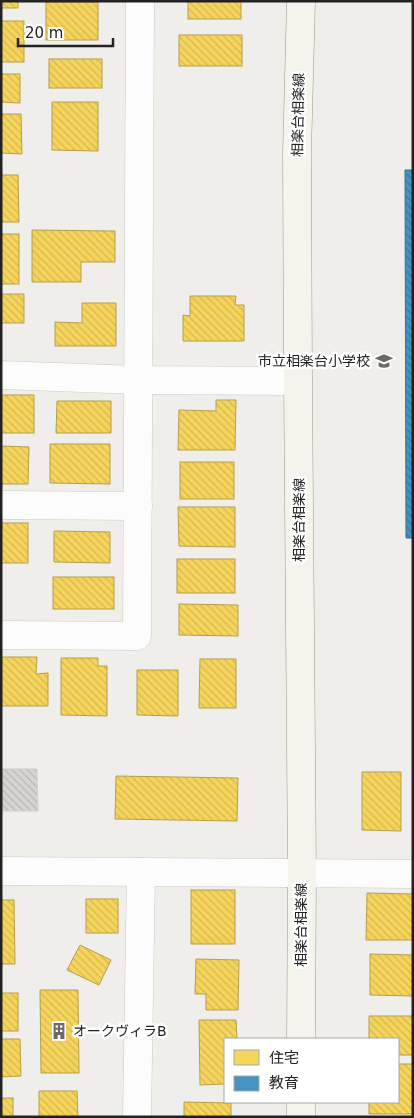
<svg xmlns="http://www.w3.org/2000/svg" width="414" height="1118" font-family="'DejaVu Sans','Noto Sans JP',sans-serif">
<style>
.homes{fill:url(#homes-back-hatch);stroke:#b69f4b}
.schools{fill:url(#schools-back-hatch);stroke:#397193}
.building{fill:url(#building-back-hatch);stroke:#d3d0cc}
.lines{fill:none;stroke-linecap:round;stroke-linejoin:round}
.minor-casing{stroke:#c9c8c7;stroke-width:29}
.secondary-casing{stroke:#999a82;stroke-width:29}
.minor{stroke:#fdfcfc;stroke-width:28}
.secondary{stroke:#f4f4ed;stroke-width:28}
.labels{text-anchor:middle;stroke-width:5;stroke-linejoin:round;paint-order:stroke}
.street-label{font-size:14px;fill:#222;stroke:#fff}
.poi-label{font-size:14px;fill:#222;stroke:#fff;text-anchor:end}
</style>
<defs>
<pattern id="homes-back-hatch" width="6" height="6" patternUnits="userSpaceOnUse" patternTransform="scale(1.25)"><rect width="6" height="6" fill="#f6d55c"/><path d="M-1 5l2 2M0 0l6 6M5-1l2 2" fill="none" stroke="#d3b750"/></pattern>
<pattern id="schools-back-hatch" width="6" height="6" patternUnits="userSpaceOnUse" patternTransform="scale(1.25)"><rect width="6" height="6" fill="#4393c3"/><path d="M-1 5l2 2M0 0l6 6M5-1l2 2" fill="none" stroke="#38789e"/></pattern>
<pattern id="building-back-hatch" width="6" height="6" patternUnits="userSpaceOnUse" patternTransform="scale(1.25)"><rect width="6" height="6" fill="#d7d4d2"/><path d="M-1 5l2 2M0 0l6 6M5-1l2 2" fill="none" stroke="#b8b6b4"/></pattern>
</defs>
<rect width="100%" height="100%" fill="#f0eeeb"/>
<!-- homes -->
<g class="homes">
<rect x="1" y="1" width="17" height="7"/>
<rect x="188" y="1" width="53" height="18"/>
<rect x="46" y="2" width="52" height="38"/>
<rect x="1" y="21" width="23" height="41"/>
<rect x="179" y="35" width="63" height="31"/>
<rect x="49" y="59" width="53" height="29"/>
<path d="M1 74H20V103L1 102Z"/>
<path d="M52 102H98V151L52 150Z"/>
<path d="M1 114H21L22 154 1 153Z"/>
<path d="M1 175H18L19 222H1Z"/>
<path d="M32 230 115 231V262H81V282H32Z"/>
<rect x="1" y="234" width="18" height="50"/>
<rect x="1" y="294" width="23" height="29"/>
<path d="M190 296H236L235 305H244V341H183V315L190 316Z"/>
<path d="M82 303H116V346H55V322L82 323Z"/>
<rect x="1" y="395" width="33" height="38"/>
<path d="M216 400H236L235 450H178L179 410 216 411Z"/>
<path d="M57 401H111V433H56Z"/>
<path d="M50 444H110V484L50 483Z"/>
<path d="M1 446 29 447 28 484H1Z"/>
<rect x="180" y="462" width="54" height="37"/>
<path d="M178 507H235V547L179 546Z"/>
<rect x="1" y="523" width="27" height="40"/>
<path d="M54 531 110 532V563L54 562Z"/>
<rect x="177" y="559" width="58" height="34"/>
<rect x="53" y="577" width="61" height="32"/>
<path d="M179 604 238 605V636L179 635Z"/>
<path d="M1 657H37L36 674 48 673V706H1Z"/>
<path d="M61 658H98V666H107V716L61 715Z"/>
<path d="M200 659H236V708H199Z"/>
<path d="M137 670H178V716L137 715Z"/>
<path d="M362 772H401V831L362 830Z"/>
<path d="M116 776 238 778 237 821 115 819Z"/>
<rect x="191" y="890" width="44" height="54"/>
<path d="M367 893 413 894V940H366Z"/>
<rect x="86" y="899" width="32" height="34"/>
<path d="M1 900H14L15 964H1Z"/>
<path d="M80 945 111 960 99 985 67 970Z"/>
<path d="M370 954 413 955V996L370 995Z"/>
<path d="M196 959 239 960 238 1010H206V994H195Z"/>
<path d="M40 990H78L79 1073H41Z"/>
<rect x="1" y="993" width="17" height="38"/>
<path d="M369 1016H413V1055H398V1039H369Z"/>
<path d="M199 1020H236L237 1039H225V1084L200 1085Z"/>
<path d="M1 1039H20L21 1076 1 1077Z"/>
<path d="M398 1064H413V1114H369V1102H398Z"/>
<path d="M39 1091H77L78 1117H39Z"/>
<rect x="1" y="1098" width="12" height="19"/>
<path d="M184 1102 231 1103V1117H184Z"/>
</g>
<!-- schools -->
<path class="schools" d="M405 170H413V538H406Z"/>
<!-- building -->
<path class="building" d="M1 769H37L38 811H1Z"/>
<g class="lines">
<!-- minor casing -->
<g class="minor-casing">
<g id="minor">
<path d="M1 375 138 380 298 381"/>
<path d="M1 505 138 506"/>
<path d="M1 635 137 636 140 1"/>
<path d="M1 871 413 874"/>
<path d="M137 1117 141 872"/>
</g>
</g>
<!-- secondary casing -->
<g class="secondary-casing">
<g id="secondary">
<path d="M301 1039 302 873 298 381 297 153 301 1"/>
<path d="M301 1117V1102"/>
</g>
</g>
<!-- minor -->
<use href="#minor" class="minor"/>
<!-- secondary -->
<use href="#secondary" class="secondary"/>
</g>
<!-- icons -->
<defs>
<g id="school-bare" transform="scale(1.35)"><path d="M0-5L7-2L0 1L-7-2ZM-4 1L0 2.5L4 1V4Q0 6-4 4Z" fill="#6a6968" stroke="#fff" stroke-width="2.5" paint-order="stroke"/></g>
<g id="building-bare" transform="scale(1.35)"><path d="M-4-6H4V6H1V3H-1V6H-4ZM-2.5-4.3h1.7v1.8h-1.7ZM.8-4.3h1.7v1.8H.8ZM-2.5-1h1.7V.8h-1.7ZM.8-1h1.7V.8H.8Z" fill="#6a6968" stroke="#fff" stroke-width="2.5" paint-order="stroke"/></g>
</defs>
<g fill-rule="evenodd">
<use href="#school-bare" x="384" y="361"/>
<use href="#building-bare" x="59" y="1031"/>
</g>
<g class="labels">
<!-- street labels -->
<g class="street-label">
<text transform="translate(298 115) rotate(-89)" y="5">相楽台相楽線</text>
<text transform="translate(299 520) rotate(-90)" y="5">相楽台相楽線</text>
<text transform="translate(301 925) rotate(-90)" y="5">相楽台相楽線</text>
</g>
<!-- poi labels -->
<g class="poi-label">
<text x="370" y="366">市立相楽台小学校</text>
<text x="73" y="1036" text-anchor="start">オークヴィラB</text>
</g>
</g>
<!-- border -->
<rect width="414" height="1118" fill="none" stroke="#222222" stroke-width="5"/>
<!-- legend -->
<rect x="224" y="1038" width="175" height="65" fill="#ffffff" stroke="#a7a7a7"/>
<rect x="234" y="1050" width="25" height="15" fill="#f6d55c" stroke="#a7a7a7"/>
<text x="269" y="1063" font-size="15" fill="#222222">住宅</text>
<rect x="234" y="1076" width="25" height="15" fill="#4393c3" stroke="#a7a7a7"/>
<text x="269" y="1088" font-size="15" fill="#222222">教育</text>
<!-- scale -->
<path d="M18 38v8h95v-8" fill="none" stroke="#222222" stroke-width="2.5"/>
<text x="25" y="38" font-size="15" fill="#222222" stroke="#ffffff" stroke-width="4" paint-order="stroke">20 m</text>
</svg>
